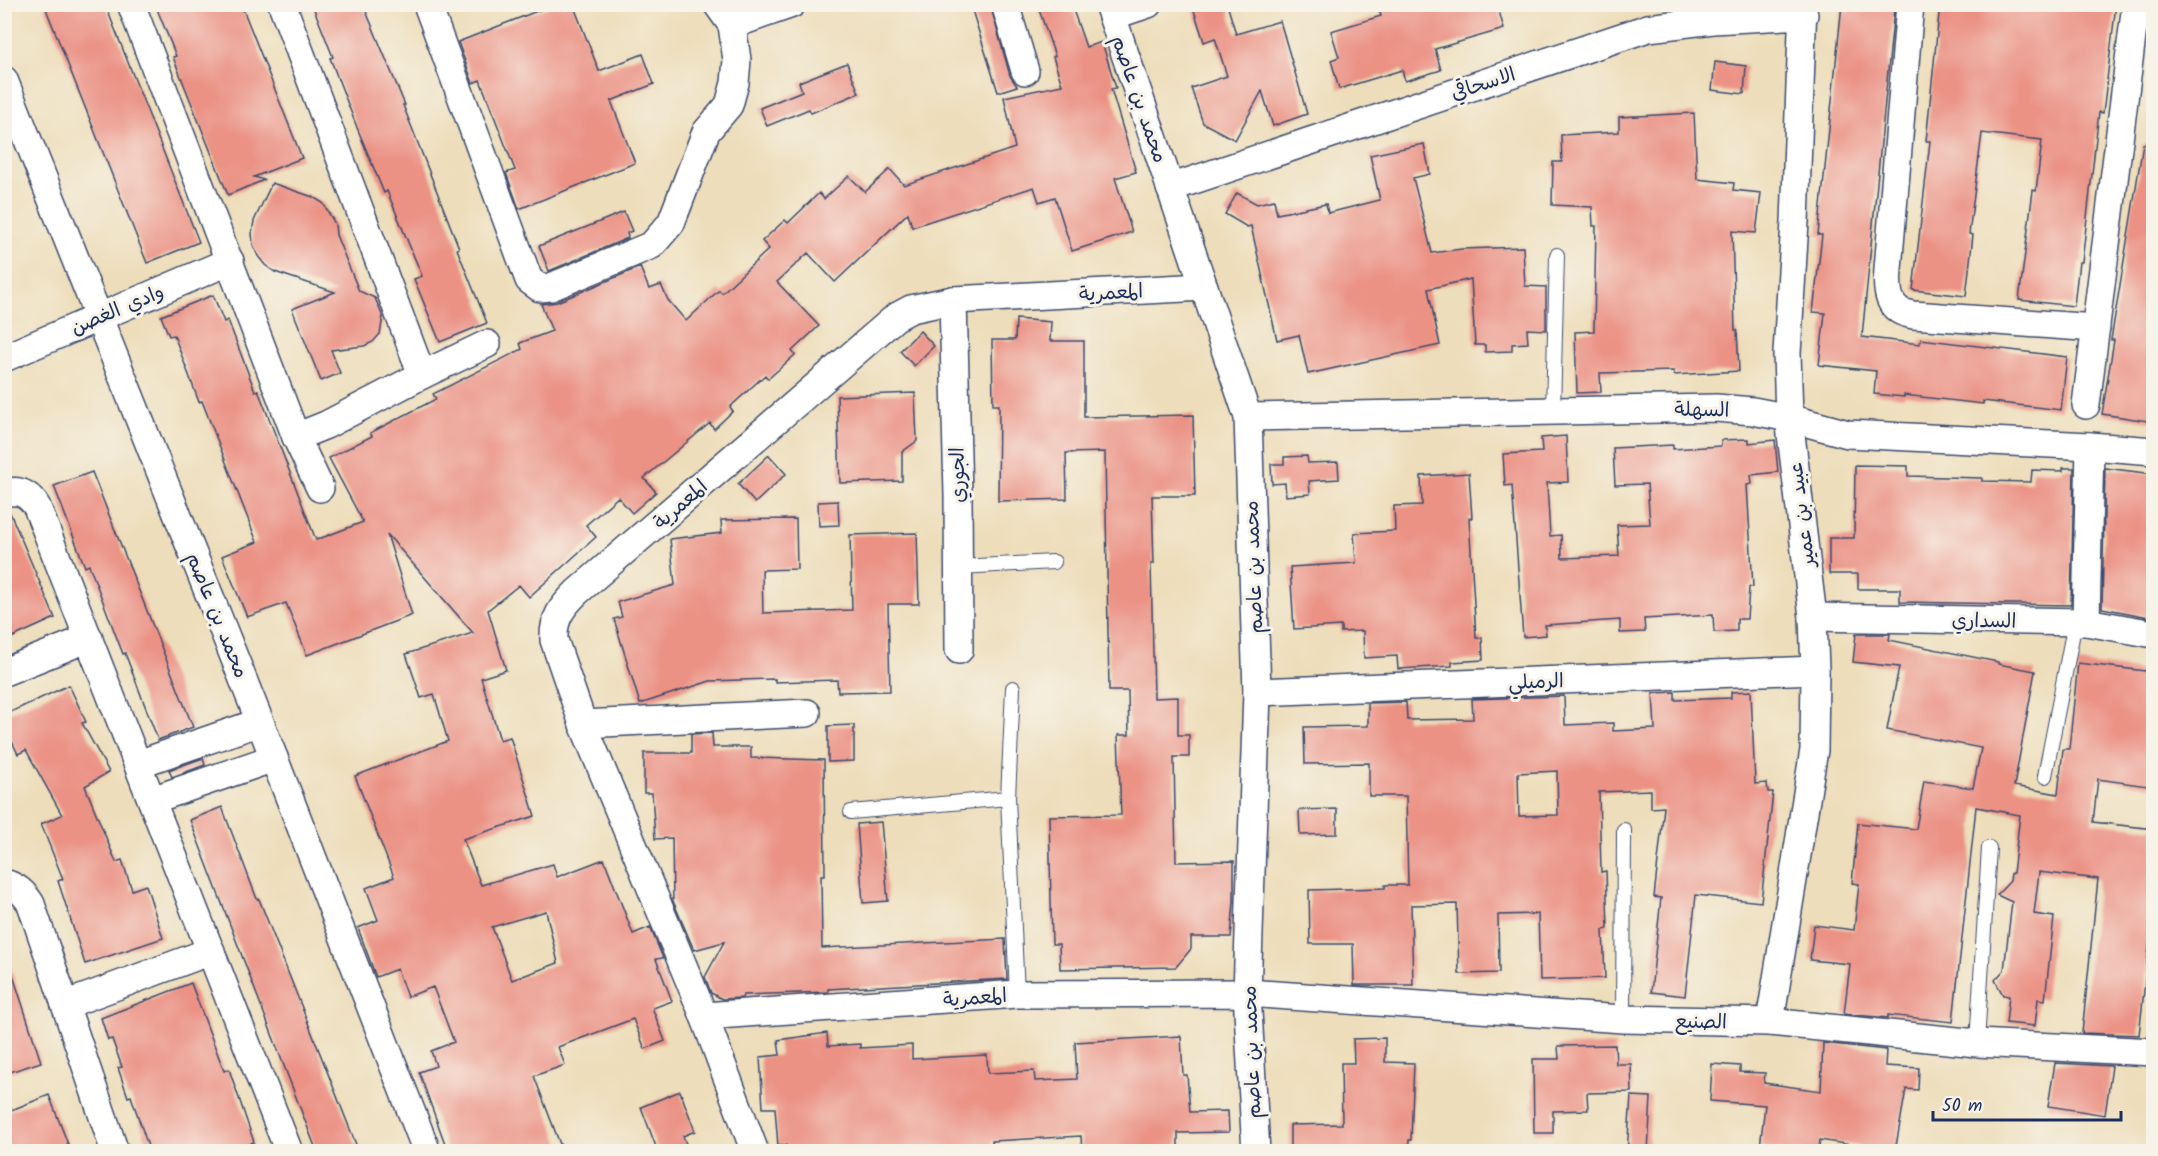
<svg xmlns="http://www.w3.org/2000/svg" width="2158" height="1156" font-family="Kalam,'Playpen Sans Arabic',sans-serif">
<style>
.building{fill:#eb9285;fill-rule:evenodd}
.lines{fill:none;stroke-linecap:round;stroke-linejoin:round}
.service-casing{stroke:#3a496c;stroke-width:16}
.minor-casing{stroke:#3a496c;stroke-width:30}
.service{stroke:#fff;stroke-width:14}
.minor{stroke:#fff;stroke-width:27}
.labels{text-anchor:middle;stroke-width:6;stroke-linejoin:round;paint-order:stroke}
.street-label{font-size:20px;fill:#1b2f5e;stroke:#f7f3e8}
</style>
<rect width="100%" height="100%" fill="#f7f3e8"/>
<filter id="ink" filterUnits="userSpaceOnUse"><feTurbulence type="fractalNoise" baseFrequency=".0167" numOctaves="2"/><feDisplacementMap in="SourceGraphic" scale="12" xChannelSelector="R" yChannelSelector="G"/><feConvolveMatrix kernelMatrix="1 2 1 2 8 2 1 2 1" color-interpolation-filters="sRGB"/></filter>
<filter id="wash" filterUnits="userSpaceOnUse"><feTurbulence type="fractalNoise" baseFrequency=".008" numOctaves="4" result="noise"/><feDisplacementMap in="SourceGraphic" scale="24" xChannelSelector="R" yChannelSelector="G"/><feGaussianBlur stdDeviation="1.35" result="paint"/><feColorMatrix in="noise" values="0 0 0 0 0 0 0 0 0 0 0 0 0 0 0 0 0 1.4 0 .05"/><feComposite in="paint" operator="in"/></filter>
<g filter="url(#wash)">
<rect width="100%" height="100%" fill="#edddba"/>
<g id="blocks">
<!-- building -->
<g class="building">
<path d="M44 4H105L199 242 147 263Z"/>
<path d="M155 4H241L302 158 254 177 264 180 228 195 173 57 176 56Z"/>
<path d="M312 4H363L405 105H403L459 248 457 249 487 323 440 342 414 279 422 276 387 191 384 193 358 130 330 58 333 57Z"/>
<path d="M555 4H573L599 71 643 54 654 84 611 101 635 163 519 209 506 173 515 170 480 80 473 83 458 42Z"/>
<path d="M970 4H990L1010 76 1017 86 998 92Z"/>
<path d="M1037 4H1071L1086 47 1102 42 1116 88 1111 89 1136 172 1115 178 1132 232 1072 251 1055 197 1039 202 1034 187 912 227 908 213 835 282 808 253 777 282 819 326 792 351 795 355 768 379 765 375 730 407 733 411 714 429 710 423 644 478 656 492 632 513 618 497 586 525 596 537 529 597 519 585 488 610 506 670 481 678 500 740 510 737 535 816 463 839 481 885 553 864 557 877 604 859 633 934 650 927 663 958 656 959 672 1001 653 1008V1010L665 1041 645 1049 633 1019 558 1047 565 1065 534 1076 563 1152H448L419 1072 436 1066 431 1051 454 1042 433 987 407 997 397 969 376 977 358 928 378 920 366 888 394 877 355 776 448 741 434 694 421 698 406 654 473 633 387 534 412 615 307 655 286 603 247 617 222 556 257 542 202 401 199 402 174 335 169 336 161 316 213 295 224 322 228 320 255 391 258 390 316 540 363 522 329 458 372 436 370 433 436 399 433 394 522 349 520 343 552 331 541 304 557 302 640 267 649 289 661 285 668 300 686 321 719 290 722 293 769 249 762 241 785 220 788 223 819 193 824 199 849 176 865 192 890 169 904 185 1015 148 1004 97 1062 85 1053 57 1055 56ZM546 911 558 963 512 980 492 927Z"/>
<path d="M1192 4H1227L1236 34 1280 21 1307 114 1273 126 1262 91 1235 140 1203 123 1191 88 1227 76 1215 38 1204 42Z"/>
<path d="M1377 4H1497L1504 29 1435 49 1441 70 1405 81 1402 70 1339 89 1331 60 1339 57 1331 31 1381 16Z"/>
<path d="M1842 4 1894 9 1862 337 1920 344 1921 339 2067 357 2061 410 1983 401V404L1904 395V397L1874 394 1876 371 1819 365 1825 313 1813 312 1822 235H1818Z"/>
<path d="M1940 4H2116L2103 113 2099 112 2082 262H2079L2074 306 2019 300 2033 190 2036 191 2042 140 1982 133 1969 234 1973 235 1966 296 1913 290 1930 141H1926Z"/>
<path d="M1715 62 1746 66 1744 94 1712 90Z"/>
<path d="M847 63 859 93 811 113 809 109 767 126 760 108 802 91 799 82Z"/>
<path d="M1694 113 1697 179 1734 183 1733 190 1761 193 1756 233 1732 231 1735 330H1737L1739 371 1674 375V371L1600 373 1601 392 1577 393 1575 332 1594 331 1596 226H1593L1592 207 1552 205 1553 162H1562L1561 135 1619 132V117Z"/>
<path d="M1424 144 1430 174 1413 178 1432 253 1462 249 1523 247 1525 286 1546 287V330L1527 329 1528 343 1512 344V351L1485 352V345H1475L1471 279 1428 289 1440 345 1308 374 1299 335 1277 340 1251 226 1247 227 1225 214 1237 193 1257 204 1274 200 1277 214 1326 204 1328 213 1380 200 1370 155Z"/>
<path d="M2143 144 2154 145V422L2102 414 2114 340H2111Z"/>
<path d="M272 183 313 197 323 203 335 224 336 235 359 291 375 298 383 317 380 334 373 342 364 346 331 350 340 373 321 381 292 309 335 292 275 272 265 265 258 256 253 245 252 233 254 221Z"/>
<path d="M624 212 632 231 627 233 628 238 549 271 539 246Z"/>
<path d="M1016 319 1051 322 1050 341H1084V417L1193 415 1195 496H1152L1154 564H1151L1154 698 1178 697V735H1189V757H1174L1176 862 1234 861V901L1231 937H1191V949L1176 967 1060 969 1059 944H1052L1049 816 1121 815 1118 735H1129L1128 691H1109L1105 452 1066 453 1067 499 998 501 999 405H993L992 340H1015Z"/>
<path d="M920 331 934 346 914 366 900 351Z"/>
<path d="M915 393 917 441 902 452V481L840 483 837 396Z"/>
<path d="M1566 436 1568 482 1547 483 1550 536 1561 535 1562 558 1619 556 1617 525 1650 524 1647 484 1615 485 1613 448 1673 445V449L1721 446V440L1749 439V443L1775 440 1778 472 1751 475 1752 484 1747 485 1753 587H1749L1747 619H1737V631L1714 632 1713 615 1644 619 1645 632 1620 633V620L1545 625 1546 635 1523 637 1512 485 1505 486 1503 454 1542 452 1541 438Z"/>
<path d="M769 455 786 474 755 503 738 484Z"/>
<path d="M1307 456 1308 463 1338 462 1339 479 1309 481 1310 494 1286 496 1285 483 1272 484 1271 464H1284V457Z"/>
<path d="M1855 465 1908 466V476L1982 478V481L2031 482 2032 470 2063 471V468H2074L2071 605 1900 602V589H1858V574H1829V538H1854Z"/>
<path d="M2105 468 2154 474V618L2102 608Z"/>
<path d="M92 472 193 727 158 740 125 653 123 654 89 565 85 567 54 486Z"/>
<path d="M1469 473 1472 518H1469L1476 638H1482L1483 660 1452 662V666L1398 669 1397 656 1364 658 1363 631 1341 632V626L1294 629 1290 567 1356 563 1354 533 1395 531 1394 506 1422 505 1421 476Z"/>
<path d="M838 501 839 525 819 526 818 502Z"/>
<path d="M4 508H8L55 618 4 641Z"/>
<path d="M796 519 797 569 762 570 763 613 852 610 850 535 917 533 919 604H888L890 691 838 692 837 680 775 682V679L710 681 640 704 614 619 622 617 618 602 675 585 670 539 722 533 721 520Z"/>
<path d="M1856 634H1890L1889 640 1998 662V664L2035 671 2014 786 2058 794 2063 749H2069L2078 663 2154 672V787L2098 779 2093 822 2154 829V902L2139 1035 2082 1033 2098 879 2039 872 2034 914 2054 917 2045 1000 2038 999 2035 1026 2006 1023 2009 996 2003 995 1995 980 2004 970 2012 902 1997 895 2010 881 2011 873H2013L2020 815 1976 807 1953 1022 1888 1015V1018L1844 1014 1850 964 1810 960 1814 925 1854 930 1859 884 1852 883 1858 823 1916 829 1924 781 1973 788 1981 748 1887 730 1899 667 1853 662Z"/>
<path d="M69 685 86 722 82 723 109 772 85 786 116 862 122 860 132 890 146 885 163 938 85 964 58 881 63 879 41 824 62 815 26 750 18 754 4 725V715Z"/>
<path d="M1751 691 1755 784 1767 783 1768 792H1773L1761 902 1696 895 1685 996 1651 992 1661 898 1654 897 1664 807 1651 808V790L1599 792 1601 872 1606 871 1608 929 1603 930 1605 978 1540 980 1538 914 1498 915 1499 973 1459 974 1457 904 1411 905 1413 985H1354L1353 944H1310L1309 890 1385 888V885H1408L1406 796H1369V763L1305 764 1304 727 1368 726V703L1406 702 1407 720 1473 719 1472 699 1564 696 1565 725 1613 723V731L1655 729 1653 693 1675 692V700L1731 698V692ZM1557 771 1558 815 1519 816 1518 773Z"/>
<path d="M854 725V761L828 762V726Z"/>
<path d="M712 733 713 747H751V758L824 760 825 875H821L822 948 1005 939 1007 979 828 989V992L743 995 742 998 722 999 711 993 705 977 724 942 694 950 673 901 672 838 655 839 652 793H644V753H691V734Z"/>
<path d="M203 758 205 765 172 777 169 770Z"/>
<path d="M222 807 257 899H259L359 1152H317L190 820Z"/>
<path d="M1337 809V834L1300 835 1299 810Z"/>
<path d="M881 822 888 901 863 903 857 824Z"/>
<path d="M9 963 41 1062 4 1074V964Z"/>
<path d="M191 983 224 1071 229 1069 254 1142 251 1143 254 1152H150L131 1096 128 1097 118 1068 122 1067 112 1039 108 1040 101 1018Z"/>
<path d="M827 1033 828 1046 860 1044V1048L912 1045V1059L987 1055 988 1073 1034 1071 1035 1081 1077 1079 1075 1042 1181 1036 1183 1075H1187L1190 1112 1228 1111 1229 1132 1178 1133V1148L1113 1151 1082 1152 1081 1136 992 1141 993 1148 916 1152H787L786 1145 778 1146 775 1108H763L760 1057 780 1055 778 1040Z"/>
<path d="M1385 1038V1062L1414 1063 1411 1140H1409L1408 1152H1290V1125L1342 1124 1341 1063H1354L1353 1039Z"/>
<path d="M1823 1043 1886 1050 1885 1066 1919 1068 1918 1090 1906 1089 1895 1152 1820 1140 1818 1152H1789L1760 1147 1765 1105 1710 1101 1712 1064 1740 1066V1072L1765 1073 1764 1083 1821 1091Z"/>
<path d="M1615 1045 1616 1064H1631L1632 1092 1587 1093 1588 1110 1553 1111V1133H1534L1533 1059H1559L1558 1046Z"/>
<path d="M2055 1063 2112 1066 2105 1115 2048 1106Z"/>
<path d="M680 1091 695 1131 683 1136 689 1152H658L641 1107Z"/>
<path d="M49 1095 71 1152H4V1113Z"/>
<path d="M1631 1096 1651 1097 1648 1152H1627Z"/>
</g>
</g>
</g>
<g filter="url(#ink)">
<use href="#blocks" fill-opacity="0" stroke="#3a496c" stroke-width="1.5"/>
<g class="lines">
<!-- service casing -->
<g class="service-casing">
<g id="service">
<path d="M1553 411 1557 255"/>
<path d="M959 567 1054 562"/>
<path d="M1013 688 1008 798 1017 994"/>
<path d="M2045 776 2075 622"/>
<path d="M851 812 1008 798"/>
<path d="M1623 1019 1624 830"/>
<path d="M1977 1043 1989 848"/>
</g>
</g>
<!-- minor casing -->
<g class="minor-casing">
<g id="minor">
<path d="M131 4 296 437 326 425 422 375 282 4"/>
<path d="M427 4 529 280 540 288 551 287 652 245 671 223 706 132 729 105 735 83 737 60 732 25 717 4"/>
<path d="M1005 4 1025 71"/>
<path d="M1108 4 1248 417 1257 692 1247 993 1256 1152"/>
<path d="M1910 4 1888 269C1887 282 1886 302 1899 310 1902 313 1909 314 1913 315L2096 328"/>
<path d="M1112 16 1148 4"/>
<path d="M732 25 792 4"/>
<path d="M4 80 260 722 427 1152"/>
<path d="M1170 188 1648 28 1713 20 1804 15"/>
<path d="M953 300 958 495 959 650"/>
<path d="M4 358 230 261"/>
<path d="M422 375 487 344"/>
<path d="M2086 405 2136 4"/>
<path d="M1248 417 1716 408 1753 411 1789 418 1848 434 2090 446 2154 451"/>
<path d="M296 437 320 488"/>
<path d="M4 493C19 489 29 494 37 507L289 1152"/>
<path d="M1813 617 2086 622 2154 634"/>
<path d="M2086 622 2090 446"/>
<path d="M4 672 89 638"/>
<path d="M1257 692 1815 670"/>
<path d="M583 724 807 713"/>
<path d="M138 764 260 722"/>
<path d="M152 800 274 758"/>
<path d="M4 883C18 887 24 893 31 904L115 1152"/>
<path d="M65 1005 211 951"/>
<path d="M704 1016 1017 994 1247 993 1623 1019 1770 1022 1977 1043 2154 1052"/>
<path d="M1770 1022 1814 750 1815 670 1813 617 1789 418 1787 353 1795 222 1803 4"/>
<path d="M755 1152 704 1016 583 724 554 640C553 618 562 607 577 592L896 317 911 309 953 300 1204 287"/>
</g>
</g>
<!-- service -->
<use href="#service" class="service"/>
<!-- minor -->
<use href="#minor" class="minor"/>
</g>
</g>
<g class="labels">
<!-- street labels -->
<g class="street-label">
<text transform="translate(1483 83) rotate(-18)" y="7">الاسحاقي</text>
<text transform="translate(1140 99) rotate(71)" y="7">محمد بن عاصم</text>
<text transform="translate(1111 292) rotate(-3)" y="7">المعمرية</text>
<text transform="translate(117 309) rotate(-23)" y="7">وادي الغصن</text>
<text transform="translate(1702 409) rotate(1)" y="7">السهلة</text>
<text transform="translate(957 475) rotate(-91)" y="7">الجوري</text>
<text transform="translate(680 504) rotate(-41)" y="7">المعمرية</text>
<text transform="translate(1801 515) rotate(-97)" y="7">عبيد بن عمير</text>
<text transform="translate(1253 567) rotate(-92)" y="7">محمد بن عاصم</text>
<text transform="translate(218 615) rotate(68)" y="7">محمد بن عاصم</text>
<text transform="translate(1984 620) rotate(1)" y="7">السداري</text>
<text transform="translate(1536 681) rotate(-2)" y="7">الرميلي</text>
<text transform="translate(975 997) rotate(-4)" y="7">المعمرية</text>
<text transform="translate(1701 1021) rotate(1)" y="7">الصنيع</text>
<text transform="translate(1251 1052) rotate(-92)" y="7">محمد بن عاصم</text>
</g>
</g>
<!-- margin -->
<rect width="2158" height="1156" fill="none" stroke="#f7f3e8" stroke-width="24"/>
<!-- scale -->
<path d="M1933 1111v9h188v-9" fill="none" stroke="#1b2f5e" stroke-width="3"/>
<text x="1942" y="1111" font-size="18" fill="#1b2f5e" stroke="#f7f3e8" stroke-width="4.5" paint-order="stroke">50 m</text>
</svg>
